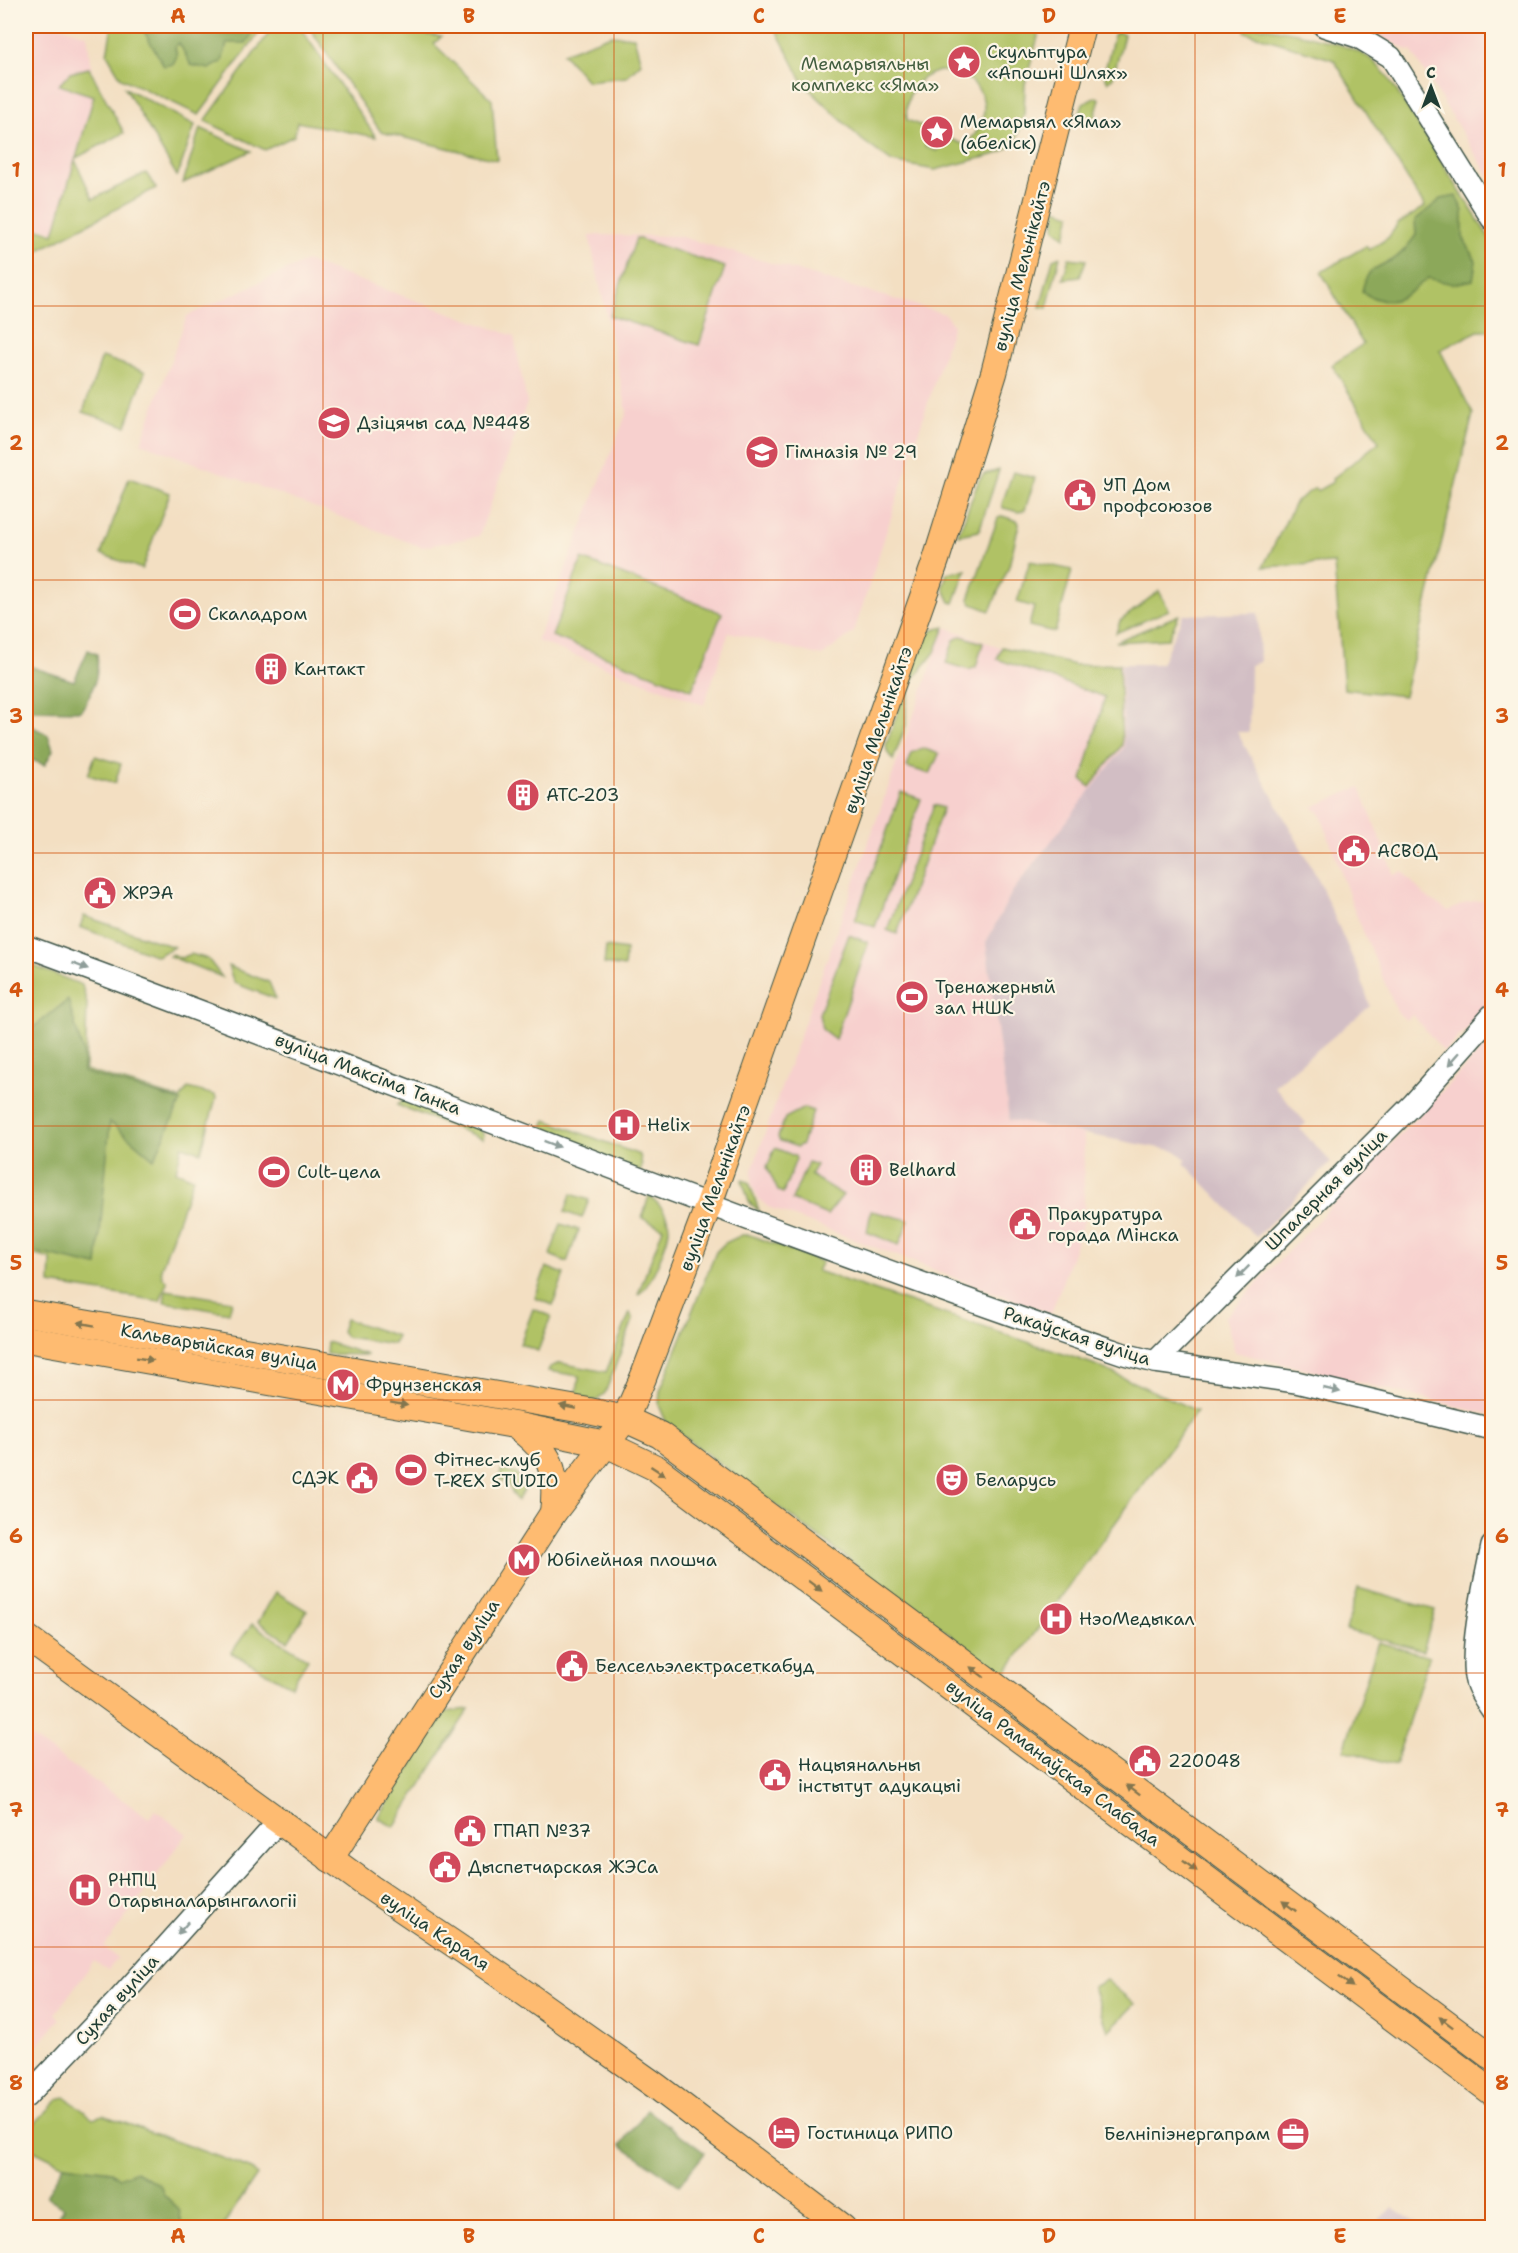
<svg xmlns="http://www.w3.org/2000/svg" width="1518" height="2253" font-family="'Shantell Sans',sans-serif">
<style>
.built{fill:#f7d0ce}
.industrial{fill:#d2bec4}
.green{fill:#b0c265;stroke:#68804c;stroke-width:1.5;fill-rule:evenodd}
.forest{fill:#8ca85a;stroke:#567247;stroke-width:1.5}
.lines{fill:none;stroke-linecap:round;stroke-linejoin:round}
.minor-casing{stroke:#3f5549;stroke-width:24}
.major-casing{stroke:#3f5549;stroke-width:28}
.minor{stroke:#fff;stroke-width:21}
.major{stroke:#febb71;stroke-width:26}
.oneway{fill:#8f9e9a}
.oneway2{fill:#83764f}
.grid{fill:none;stroke:#d45610;stroke-width:1.5;stroke-opacity:0.55}
.labels{text-anchor:middle;stroke-width:4.5;stroke-linejoin:round;paint-order:stroke}
.poi-label{font-size:18px;fill:#1f3d34;stroke:#fcf5e5;text-anchor:start}
.park-label{font-size:18px;fill:#435e40;stroke:#fcf5e5}
.street-label{font-size:18px;fill:#1f3d34;stroke:#fcf5e5}
.neatline{fill:none;stroke:#d45610;stroke-width:2}
.grid-label{font-size:20px;text-anchor:middle;font-weight:bold;fill:#d45610}
</style>
<rect width="100%" height="100%" fill="#fcf5e5"/>
<filter id="ink" filterUnits="userSpaceOnUse"><feTurbulence type="fractalNoise" baseFrequency=".0167" numOctaves="2"/><feDisplacementMap in="SourceGraphic" scale="12" xChannelSelector="R" yChannelSelector="G"/><feConvolveMatrix kernelMatrix="1 2 1 2 8 2 1 2 1" color-interpolation-filters="sRGB"/></filter>
<filter id="wash" filterUnits="userSpaceOnUse"><feTurbulence type="fractalNoise" baseFrequency=".008" numOctaves="4" result="noise"/><feDisplacementMap in="SourceGraphic" scale="24" xChannelSelector="R" yChannelSelector="G"/><feGaussianBlur stdDeviation="1.35" result="paint"/><feColorMatrix in="noise" values="0 0 0 0 0 0 0 0 0 0 0 0 0 0 0 0 0 1.4 0 .05"/><feComposite in="paint" operator="in"/></filter>
<g filter="url(#wash)">
<rect width="100%" height="100%" fill="#f3dfc2"/>
<!-- built -->
<g class="built">
<path d="M26 26H59L87 35 94 92 54 232 26 223Z"/>
<path d="M1358 26H1492V181L1412 52Z"/>
<path d="M589 235 678 236 945 314 953 325 854 632 822 656 729 632 704 705 537 641 627 412Z"/>
<path d="M306 261 514 336 527 403 479 536 422 547 141 443 187 316Z"/>
<path d="M945 627 1002 648 1075 665 1121 664 1125 747 1012 892 986 943 1009 1120 1084 1134V1221L1051 1314 768 1207 758 1198 752 1185V1170Z"/>
<path d="M1360 787 1394 875 1402 871 1424 895 1448 911 1468 902 1492 899V1004L1444 1052 1412 1014 1406 1020 1397 1012 1355 912 1320 813 1312 807Z"/>
<path d="M1492 1039V1415L1235 1352 1225 1317Z"/>
<path d="M26 1734 149 1818 155 1810 187 1834 104 1947 118 1958 108 1970 94 1961 55 2014 60 2019 31 2054 26 2050Z"/>
</g>
<!-- industrial -->
<g class="industrial">
<path d="M1258 613 1260 662 1250 665 1249 732H1237L1317 877 1360 975 1370 1006 1274 1086 1306 1123 1300 1129 1331 1162 1256 1237 1184 1163 1187 1160 1176 1151 1009 1120 986 943 1012 892 1124 747 1121 664H1161L1183 615Z"/>
<path d="M1393 2207 1423 2227H1374Z"/>
</g>
<!-- green -->
<g class="green">
<path d="M112 26H264L199 115 121 78 107 54Z"/>
<path d="M274 26H299L376 137 297 122 294 136 265 150 205 121Z"/>
<path d="M308 26H384L441 37 434 44 492 100 497 160 381 132Z"/>
<path d="M774 26H1041L1025 84 1024 114 1015 144 997 154 935 170 892 162 862 140 804 84ZM939 71C986 72 999 115 965 145L943 136 937 151 925 147 931 130 907 120C904 96 915 77 939 71Z"/>
<path d="M1246 26C1273 26 1351 43 1372 60 1378 65 1383 72 1388 77L1492 242V331H1478L1440 350 1473 414 1404 696 1344 689 1334 563 1263 567 1296 501 1315 488 1317 491 1333 482 1332 479 1379 442 1332 365 1363 344 1321 272 1366 246 1369 250 1388 238 1398 224 1425 207 1334 60 1245 32Z"/>
<path d="M1118 32 1124 35 1123 39 1113 77 1108 82 1104 74 1114 35Z"/>
<path d="M611 35 634 37 641 63 626 77 587 81 563 53Z"/>
<path d="M89 68 124 133 76 158 94 96 59 85 70 73Z"/>
<path d="M125 88 195 125 177 177V176Z"/>
<path d="M1096 97 1100 99 1094 120 1079 117 1083 104Z"/>
<path d="M200 128 251 151 183 183Z"/>
<path d="M75 160 93 199 146 173 156 188 26 257V225L54 234Z"/>
<path d="M1056 209 1071 214 1065 237 1055 229Z"/>
<path d="M636 238 725 267 699 345 610 316Z"/>
<path d="M1060 256 1047 308 1040 307 1053 259Z"/>
<path d="M1069 258 1086 260 1080 277 1063 279Z"/>
<path d="M102 357 145 372 126 426 83 412Z"/>
<path d="M999 470 979 531 958 535 979 480 984 474Z"/>
<path d="M1013 472 1035 478 1025 510 1019 512 1003 508 1002 504Z"/>
<path d="M129 478 170 493 142 569 101 554Z"/>
<path d="M1002 516 1018 521 1019 524 1009 566 990 611 972 604 969 599 998 518Z"/>
<path d="M582 559 722 613 692 690 552 636Z"/>
<path d="M1030 561 1072 570 1055 632 1029 626 1034 607 1017 602Z"/>
<path d="M966 570 954 603 950 602 943 587 947 573Z"/>
<path d="M1159 591 1169 610 1116 633 1120 621Z"/>
<path d="M1179 615 1168 639 1115 642Z"/>
<path d="M945 627 935 652 912 681 906 708V725L893 760 887 752 886 745 924 638 933 630Z"/>
<path d="M961 636 983 643 976 667 969 670 946 663 954 640Z"/>
<path d="M1002 647 1075 665 1119 664 1122 745 1090 787 1082 780 1105 697 997 659Z"/>
<path d="M922 748 939 754 930 774 907 767 912 753Z"/>
<path d="M95 756 121 764 115 783 88 775Z"/>
<path d="M901 792 921 799 875 927 855 920Z"/>
<path d="M934 805 943 808 897 934 887 930Z"/>
<path d="M84 916 174 947 157 956 80 927Z"/>
<path d="M849 935 867 942 868 944 835 1039 822 1029 819 1014Z"/>
<path d="M606 947 626 950 624 967 604 964Z"/>
<path d="M172 954 181 958 191 954 208 959 222 977 169 956Z"/>
<path d="M26 963 82 985 87 1004 85 1070 180 1099 188 1088 215 1095 216 1098 201 1152 182 1146 176 1171 193 1178 161 1269 162 1276 167 1282 160 1301 50 1284 51 1259 26 1253Z"/>
<path d="M228 966 269 982 276 999 234 983Z"/>
<path d="M404 1100 478 1127 484 1135 483 1139 397 1105Z"/>
<path d="M804 1108 813 1111 802 1144 797 1147 780 1141 778 1137 785 1118Z"/>
<path d="M546 1120 640 1155 642 1166 640 1172 541 1133Z"/>
<path d="M775 1148 795 1156 796 1159 783 1193 778 1191 767 1167Z"/>
<path d="M808 1162 816 1165 810 1175 843 1195 827 1215 792 1200Z"/>
<path d="M742 1180 749 1182 759 1211 749 1202Z"/>
<path d="M571 1194 589 1200 582 1218 565 1212Z"/>
<path d="M649 1196C659 1203 668 1213 669 1227 670 1238 649 1291 638 1294L663 1228 642 1218Z"/>
<path d="M871 1211 909 1220 899 1245 867 1232Z"/>
<path d="M561 1224 579 1230 567 1262 550 1255Z"/>
<path d="M742 1235H750L822 1262 817 1271 1093 1364 1197 1411 1004 1675 667 1424 659 1405 660 1391 716 1252 725 1243Z"/>
<path d="M546 1267 564 1274 553 1305 535 1298Z"/>
<path d="M166 1290 232 1301 229 1313 164 1302Z"/>
<path d="M533 1309 551 1316 538 1351 520 1344Z"/>
<path d="M630 1313 633 1320 605 1393 595 1401 576 1399 579 1376 548 1371 550 1367 560 1363 606 1372Z"/>
<path d="M345 1319 397 1336 394 1344 346 1337 341 1331Z"/>
<path d="M327 1342 368 1355 326 1354Z"/>
<path d="M501 1470 517 1474 524 1490 517 1501 508 1484 500 1479Z"/>
<path d="M1358 1588 1435 1610 1423 1651 1346 1630Z"/>
<path d="M276 1592 307 1611 288 1641 258 1622Z"/>
<path d="M252 1624 308 1659 291 1686 231 1653Z"/>
<path d="M1378 1642 1429 1657 1395 1765 1344 1750Z"/>
<path d="M469 1709 394 1827 378 1818 446 1712Z"/>
<path d="M1106 1980 1135 2004 1108 2031 1093 1987Z"/>
<path d="M65 2097 93 2118 103 2115 252 2169 257 2175 222 2227H182L179 2209 164 2195 119 2179 111 2171 64 2165 26 2146V2132L59 2099Z"/>
</g>
<!-- forest -->
<g class="forest">
<path d="M141 26H252L251 36 246 43H227L222 62 209 69 191 65 179 43 175 47 177 56 173 64 164 66Z"/>
<path d="M1456 196 1463 211V237L1476 261 1473 280 1453 284 1428 278C1403 298 1392 310 1362 292 1366 269 1374 269 1392 260 1402 255 1409 244 1416 235L1415 220 1441 199Z"/>
<path d="M88 650 97 654C100 675 92 693 81 711L26 710V665L74 681Z"/>
<path d="M26 723 48 735 53 750 45 765 26 758Z"/>
<path d="M68 1000 83 1052V1072L181 1101 154 1159 110 1122 97 1266 26 1250V1033Z"/>
<path d="M647 2110 705 2153 679 2185 621 2145Z"/>
<path d="M64 2165 111 2171 119 2178 136 2171 160 2185 164 2195 179 2209 182 2227H51L64 2208 46 2196Z"/>
</g>
</g>
<g filter="url(#ink)">
<g class="lines">
<!-- minor casing -->
<g class="minor-casing">
<g id="minor">
<path d="M1324 26 1358 37 1391 57 1492 219"/>
<path d="M26 946C392 1081 754 1228 1124 1354L1155 1362 1296 1382 1492 1429"/>
<path d="M1155 1362 1413 1104 1492 1015"/>
<path d="M1492 1546C1486 1576 1468 1653 1476 1681 1479 1692 1486 1701 1492 1710"/>
<path d="M26 2097 119 1999 278 1822"/>
</g>
</g>
<!-- major casing -->
<g class="major-casing">
<g id="major">
<path d="M26 1313 589 1411 625 1419 660 1435 1492 2057"/>
<path d="M26 1339 514 1425 606 1444 656 1468 1492 2092"/>
<path d="M517 1427C551 1453 558 1469 553 1513"/>
<path d="M26 1637 371 1888 498 1974 656 2086 843 2228"/>
<path d="M330 1859 553 1513 625 1419 643 1378 709 1204 936 560 994 373 1082 26"/>
</g>
</g>
<!-- minor -->
<use href="#minor" class="minor"/>
<!-- major -->
<use href="#major" class="major"/>
</g>
<!-- one-way arrows -->
<defs><path id="oneway-solid" d="M-6-.8H1V-3.2L6.5 0L1 3.2V.8H-6Z" transform="scale(1.5)"/></defs>
<g class="oneway">
<use href="#oneway-solid" transform="translate(80 966) rotate(20)"/>
<use href="#oneway-solid" transform="translate(1454 1059) rotate(131)"/>
<use href="#oneway-solid" transform="translate(552 1144) rotate(21)"/>
<use href="#oneway-solid" transform="translate(1243 1272) rotate(135)"/>
<use href="#oneway-solid" transform="translate(1332 1390) rotate(13)"/>
<use href="#oneway-solid" transform="translate(183 1928) rotate(132)"/>
</g>
<g class="oneway2">
<use href="#oneway-solid" transform="translate(86 1324) rotate(-170)"/>
<use href="#oneway-solid" transform="translate(145 1359) rotate(9)"/>
<use href="#oneway-solid" transform="translate(399 1404) rotate(10)"/>
<use href="#oneway-solid" transform="translate(568 1407) rotate(-169)"/>
<use href="#oneway-solid" transform="translate(658 1471) rotate(33)"/>
<use href="#oneway-solid" transform="translate(815 1586) rotate(37)"/>
<use href="#oneway-solid" transform="translate(977 1672) rotate(-143)"/>
<use href="#oneway-solid" transform="translate(1133 1790) rotate(-143)"/>
<use href="#oneway-solid" transform="translate(1190 1866) rotate(37)"/>
<use href="#oneway-solid" transform="translate(1289 1906) rotate(-144)"/>
<use href="#oneway-solid" transform="translate(1346 1982) rotate(37)"/>
<use href="#oneway-solid" transform="translate(1446 2022) rotate(-143)"/>
</g>
</g>
<!-- grid -->
<path class="grid" d="M323 26V2228M614 26V2228M904 26V2228M1195 26V2228M26 306H1492M26 580H1492M26 853H1492M26 1126H1492M26 1400H1492M26 1673H1492M26 1947H1492"/>
<!-- icons -->
<defs>
<g id="sight-disc" transform="scale(1.725)"><circle r="9.5" fill="#d1495b" stroke="#fcf5e5"/><path d="M0-6L1.8-2.2L6-1.7L2.9 1.2L3.7 5.4L0 3.3L-3.7 5.4L-2.9 1.2L-6-1.7L-1.8-2.2Z" fill="#fff"/></g>
<g id="school-disc" transform="scale(1.725)"><circle r="9.5" fill="#d1495b" stroke="#fcf5e5"/><path d="M0-5L7-2L0 1L-7-2ZM-4 1L0 2.5L4 1V4Q0 6-4 4Z" fill="#fff"/></g>
<g id="civic-disc" transform="scale(1.725)"><circle r="9.5" fill="#d1495b" stroke="#fcf5e5"/><path d="M-.6-6.5H3V-4.5H.6V-3L4-1V1h2V6H-6V1h2V-1L-.6-3ZM-1.2 2.5V6h2.4V2.5Z" fill="#fff"/></g>
<g id="stadium-disc" transform="scale(1.725)"><circle r="9.5" fill="#d1495b" stroke="#fcf5e5"/><path d="M0-5a6.5 5 0 1 0 0 10a6.5 5 0 1 0 0-10ZM-3.5-1.8h7v3.6h-7Z" fill="#fff"/></g>
<g id="building-disc" transform="scale(1.725)"><circle r="9.5" fill="#d1495b" stroke="#fcf5e5"/><path d="M-4-6H4V6H1V3H-1V6H-4ZM-2.5-4.3h1.7v1.8h-1.7ZM.8-4.3h1.7v1.8H.8ZM-2.5-1h1.7V.8h-1.7ZM.8-1h1.7V.8H.8Z" fill="#fff"/></g>
<g id="hospital-disc" transform="scale(1.725)"><circle r="9.5" fill="#d1495b" stroke="#fcf5e5"/><path d="M-5-5h3v3.5h4V-5h3V5h-3V1.5h-4V5h-3Z" fill="#fff"/></g>
<g id="metro-disc" transform="scale(1.725)"><circle r="9.5" fill="#d1495b" stroke="#fcf5e5"/><path d="M-5.5 5V-5H-3L0 0L3-5H5.5V5H3V-.5L0 4L-3-.5V5Z" fill="#fff"/></g>
<g id="theatre-disc" transform="scale(1.725)"><circle r="9.5" fill="#d1495b" stroke="#fcf5e5"/><path d="M-5-5.5Q0-4 5-5.5V0Q5 5 0 6Q-5 5-5 0ZM-3.3-2.5H-1v1.5H-3.3ZM1-2.5H3.3v1.5H1ZM-2.8 1Q0 5.5 2.8 1Z" fill="#fff"/></g>
<g id="hotel-disc" transform="scale(1.725)"><circle r="9.5" fill="#d1495b" stroke="#fcf5e5"/><path d="M-6-4.5h1.5V1H6V5H4.5V3h-9V5H-6ZM-4 0a1.8 1.8 0 1 1 3.6 0ZM.5 0V-2.5h3Q6-2.5 6 0Z" fill="#fff"/></g>
<g id="office-disc" transform="scale(1.725)"><circle r="9.5" fill="#d1495b" stroke="#fcf5e5"/><path d="M-6-3h4V-5.5h4V-3h4V5H-6ZM-1-4.5V-3h2v-1.5ZM-6 0V1H6V0Z" fill="#fff"/></g>
</defs>
<g fill-rule="evenodd">
<use href="#sight-disc" x="964" y="62"/>
<use href="#sight-disc" x="937" y="132"/>
<use href="#school-disc" x="334" y="423"/>
<use href="#school-disc" x="762" y="452"/>
<use href="#civic-disc" x="1080" y="495"/>
<use href="#stadium-disc" x="185" y="614"/>
<use href="#building-disc" x="271" y="669"/>
<use href="#building-disc" x="523" y="795"/>
<use href="#civic-disc" x="1354" y="851"/>
<use href="#civic-disc" x="100" y="893"/>
<use href="#stadium-disc" x="912" y="997"/>
<use href="#hospital-disc" x="624" y="1125"/>
<use href="#building-disc" x="866" y="1170"/>
<use href="#stadium-disc" x="274" y="1172"/>
<use href="#civic-disc" x="1025" y="1224"/>
<use href="#metro-disc" x="343" y="1385"/>
<use href="#stadium-disc" x="411" y="1470"/>
<use href="#civic-disc" x="362" y="1478"/>
<use href="#theatre-disc" x="952" y="1480"/>
<use href="#metro-disc" x="524" y="1560"/>
<use href="#hospital-disc" x="1056" y="1619"/>
<use href="#civic-disc" x="572" y="1666"/>
<use href="#civic-disc" x="1145" y="1761"/>
<use href="#civic-disc" x="775" y="1775"/>
<use href="#civic-disc" x="470" y="1831"/>
<use href="#civic-disc" x="445" y="1867"/>
<use href="#hospital-disc" x="85" y="1890"/>
<use href="#hotel-disc" x="784" y="2133"/>
<use href="#office-disc" x="1293" y="2134"/>
</g>
<g class="labels">
<!-- poi labels -->
<g class="poi-label">
<text x="987" y="58">Скульптура<tspan x="987" dy="21">«Апошні Шлях»</tspan></text>
<text x="960" y="128">Мемарыял «Яма»<tspan x="960" dy="21">(абеліск)</tspan></text>
<text x="357" y="429">Дзіцячы сад №448</text>
<text x="785" y="458">Гімназія № 29</text>
<text x="1103" y="491">УП Дом<tspan x="1103" dy="21">профсоюзов</tspan></text>
<text x="208" y="620">Скаладром</text>
<text x="294" y="675">Кантакт</text>
<text x="546" y="801">АТС-203</text>
<text x="1377" y="857">АСВОД</text>
<text x="123" y="899">ЖРЭА</text>
<text x="935" y="993">Тренажерный<tspan x="935" dy="21">зал НШК</tspan></text>
<text x="647" y="1131">Helix</text>
<text x="889" y="1176">Belhard</text>
<text x="297" y="1178">Cult-цела</text>
<text x="1048" y="1220">Пракуратура<tspan x="1048" dy="21">горада Мінска</tspan></text>
<text x="366" y="1391">Фрунзенская</text>
<text x="434" y="1466">Фітнес-клуб<tspan x="434" dy="21">T-REX STUDIO</tspan></text>
<text x="339" y="1484" text-anchor="end">СДЭК</text>
<text x="975" y="1486">Беларусь</text>
<text x="547" y="1566">Юбілейная плошча</text>
<text x="1079" y="1625">НэоМедыкал</text>
<text x="595" y="1672">Белсельэлектрасеткабуд</text>
<text x="1168" y="1767">220048</text>
<text x="798" y="1771">Нацыянальны<tspan x="798" dy="21">інстытут адукацыі</tspan></text>
<text x="493" y="1837">ГПАП №37</text>
<text x="468" y="1873">Дыспетчарская ЖЭСа</text>
<text x="108" y="1886">РНПЦ<tspan x="108" dy="21">Отарыналарынгалогіі</tspan></text>
<text x="807" y="2139">Гостиница РИПО</text>
<text x="1270" y="2140" text-anchor="end">Белніпіэнергапрам</text>
</g>
<!-- park labels -->
<g class="park-label">
<text x="865" y="70">Мемарыяльны<tspan x="865" dy="21">комплекс «Яма»</tspan></text>
</g>
<!-- street labels -->
<g class="street-label">
<text transform="translate(1022 266) rotate(-75)" y="6">вуліца Мельнікайтэ</text>
<text transform="translate(878 730) rotate(-71)" y="6">вуліца Мельнікайтэ</text>
<text transform="translate(368 1074) rotate(21)" y="6">вуліца Максіма Танка</text>
<text transform="translate(715 1188) rotate(-70)" y="6">вуліца Мельнікайтэ</text>
<text transform="translate(1326 1190) rotate(-45)" y="6">Шпалерная вуліца</text>
<text transform="translate(1077 1336) rotate(18)" y="6">Ракаўская вуліца</text>
<text transform="translate(219 1347) rotate(10)" y="6">Кальварыйская вуліца</text>
<text transform="translate(464 1649) rotate(-57)" y="6">Сухая вуліца</text>
<text transform="translate(1053 1763) rotate(37)" y="6">вуліца Раманаўская Слабада</text>
<text transform="translate(435 1931) rotate(34)" y="6">вуліца Караля</text>
<text transform="translate(117 2000) rotate(-48)" y="6">Сухая вуліца</text>
</g>
</g>
<!-- margin -->
<rect width="1518" height="2253" fill="none" stroke="#fcf5e5" stroke-width="66"/>
<!-- north arrow -->
<g transform="translate(1431 87)" stroke="#fcf5e5" stroke-width="4.5" paint-order="stroke">
<path d="M0-4.5L10 22L0 15L-10 22Z" fill="#1f3d34"/>
<text y="-9" font-size="16" font-weight="bold" text-anchor="middle" fill="#1f3d34">С</text>
</g>
<rect x="33" y="33" width="1452" height="2187" class="neatline"/>
<g class="grid-label">
<text x="178" y="23">A</text>
<text x="469" y="23">B</text>
<text x="759" y="23">C</text>
<text x="1049" y="23">D</text>
<text x="1340" y="23">E</text>
<text x="16" y="177">1</text>
<text x="1502" y="177">1</text>
<text x="16" y="450">2</text>
<text x="1502" y="450">2</text>
<text x="16" y="723">3</text>
<text x="1502" y="723">3</text>
<text x="16" y="997">4</text>
<text x="1502" y="997">4</text>
<text x="16" y="1270">5</text>
<text x="1502" y="1270">5</text>
<text x="16" y="1543">6</text>
<text x="1502" y="1543">6</text>
<text x="16" y="1817">7</text>
<text x="1502" y="1817">7</text>
<text x="16" y="2090">8</text>
<text x="1502" y="2090">8</text>
<text x="178" y="2243">A</text>
<text x="469" y="2243">B</text>
<text x="759" y="2243">C</text>
<text x="1049" y="2243">D</text>
<text x="1340" y="2243">E</text>
</g>
</svg>
